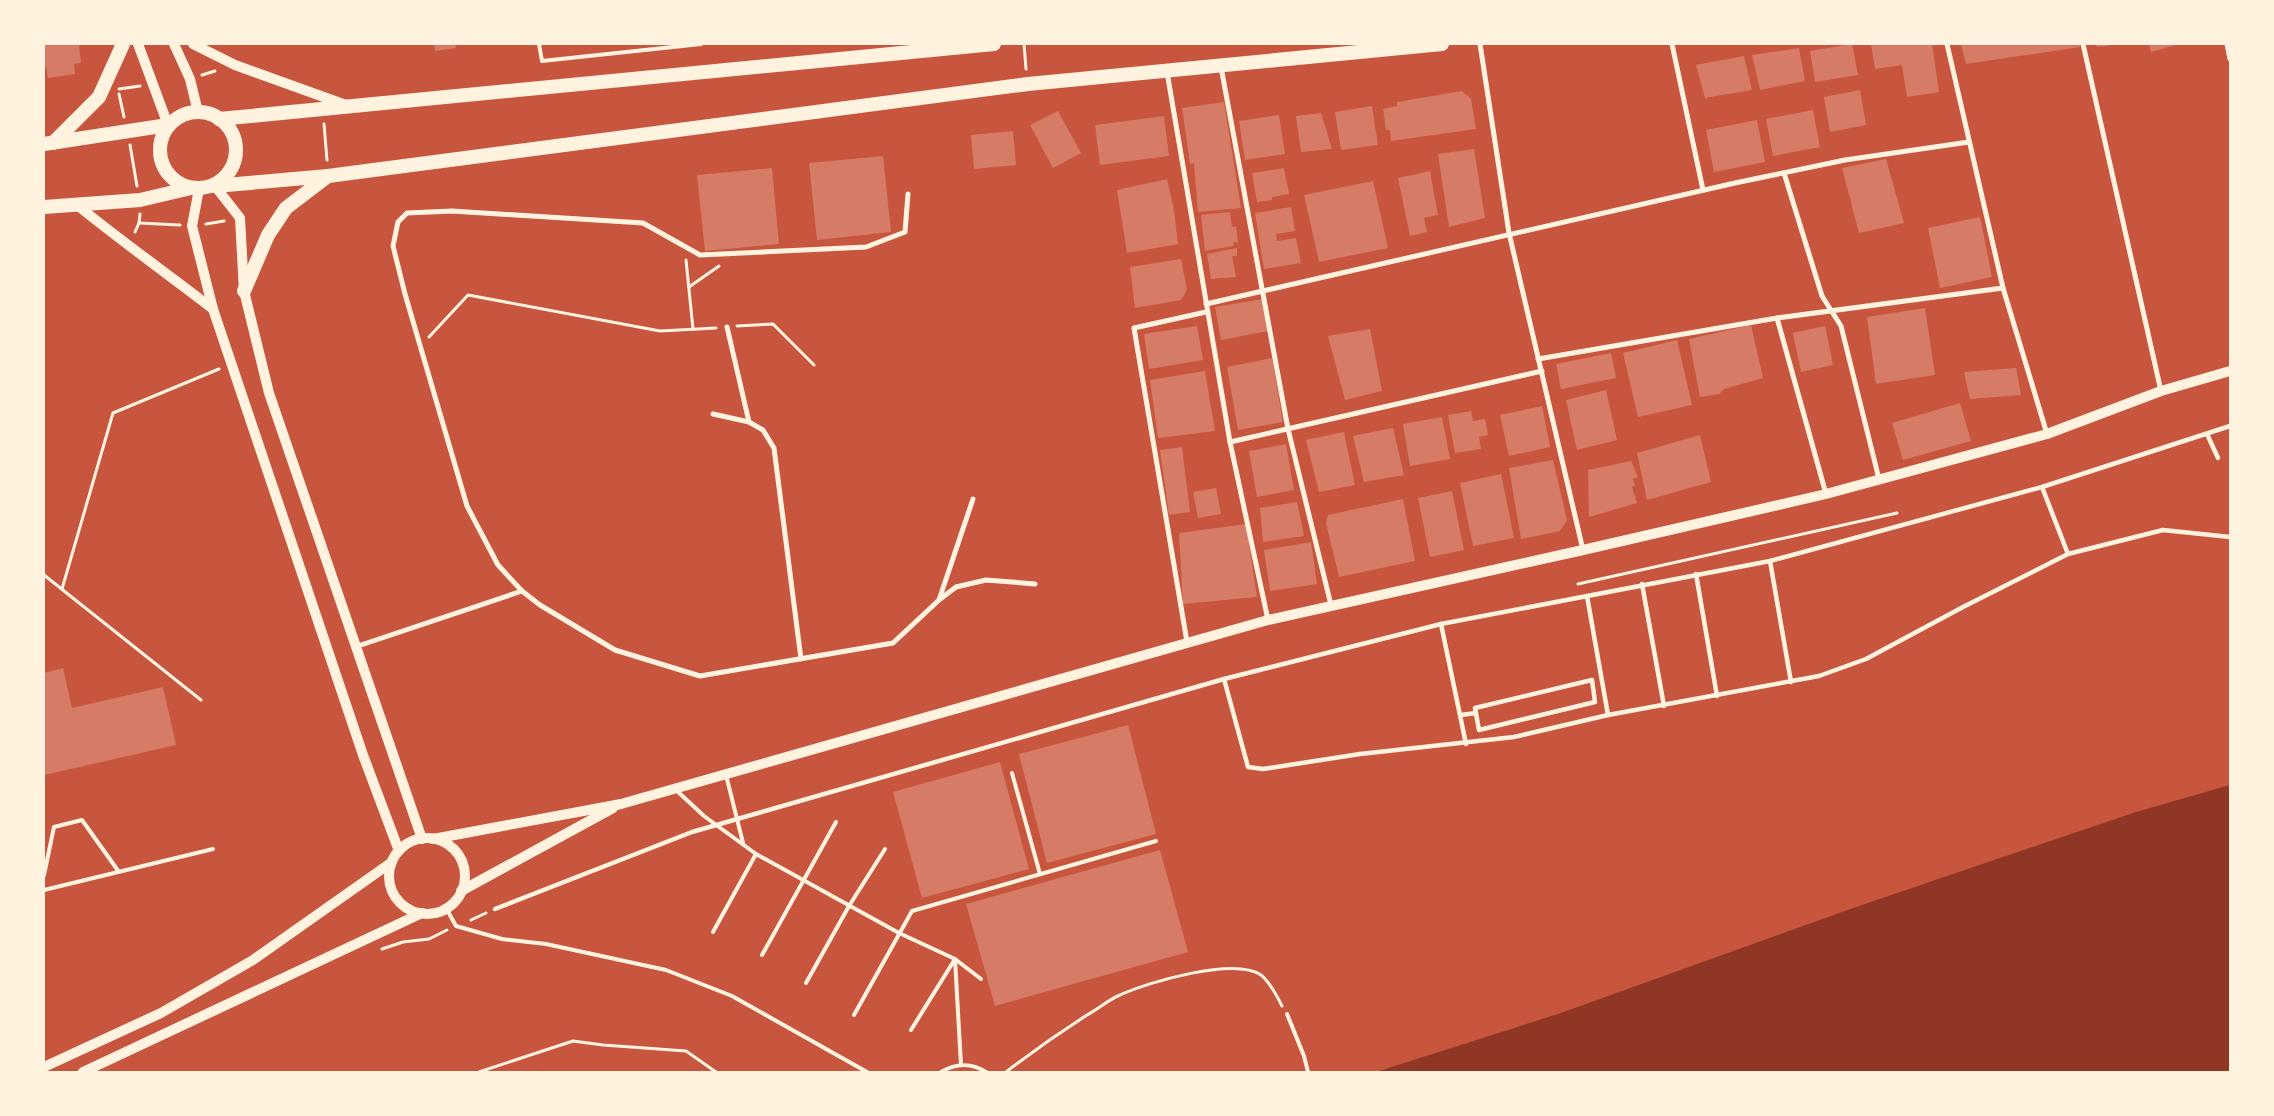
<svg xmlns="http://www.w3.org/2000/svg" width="2274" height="1116" font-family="'Titillium Web',sans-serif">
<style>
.water{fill:#8f3625}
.building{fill:#d67c66}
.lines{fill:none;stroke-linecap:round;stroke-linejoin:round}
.path{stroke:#fff3e0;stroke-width:3}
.service{stroke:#fff3e0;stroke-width:4}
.pedestrian{stroke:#fff3e0;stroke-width:4.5}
.minor{stroke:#fff3e0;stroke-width:5}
.secondary{stroke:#fff3e0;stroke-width:10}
.trunk{stroke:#fff3e0;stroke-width:14}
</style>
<rect width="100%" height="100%" fill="#c8553d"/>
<!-- water -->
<path class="water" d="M2230 785V1072H1376L1558 1014 1856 907 2136 812Z"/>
<!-- building -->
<g class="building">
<path d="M44 44H79L81 63 74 64 75 74 48 78 46 67H44Z"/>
<path d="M434 44H455L456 48 435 51Z"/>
<path d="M1852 44 1858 75 1815 82 1810 51Z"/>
<path d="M1871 44H1932L1939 92 1907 97 1902 65 1875 69Z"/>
<path d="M1961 44H2079L2080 47 1966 64Z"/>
<path d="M2096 44H2113V45L2097 47Z"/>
<path d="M2149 44H2179L2151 52Z"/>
<path d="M1799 48 1805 81 1760 90 1752 55Z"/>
<path d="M1744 56 1752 90 1705 98 1696 65Z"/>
<path d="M1860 90 1866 125 1830 132 1824 97Z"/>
<path d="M1462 91 1471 99 1476 129 1391 141 1390 130H1386L1383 109 1397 106V102Z"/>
<path d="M1224 102 1241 208 1198 212 1194 163 1190 164 1182 108Z"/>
<path d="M1372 106 1378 145 1341 150 1335 112Z"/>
<path d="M1813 110 1820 147 1773 156 1766 119Z"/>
<path d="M1058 111 1081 153 1053 168 1030 125Z"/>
<path d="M1321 113 1332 149 1301 152 1296 116Z"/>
<path d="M1279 115 1285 154 1245 160 1239 121Z"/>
<path d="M1164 116 1169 156 1100 165 1095 125Z"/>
<path d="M1757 120 1765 162 1714 172 1706 130Z"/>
<path d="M1013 131 1016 165 974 169 971 135Z"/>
<path d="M1474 149 1485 218 1449 227 1438 154Z"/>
<path d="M883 156 891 232 817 240 809 163Z"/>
<path d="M1886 159 1904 223 1859 233 1842 168Z"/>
<path d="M772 168 779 244 705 251 697 175Z"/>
<path d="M1284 168 1289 194 1272 197V200L1257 202 1252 173Z"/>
<path d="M1430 171 1438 215 1424 218 1427 232 1410 236 1398 178Z"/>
<path d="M1167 179 1174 210 1178 244 1127 253 1117 190Z"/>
<path d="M1373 181 1388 248 1319 262 1304 195Z"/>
<path d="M1291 207 1295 231 1276 234 1277 241 1296 238 1301 263 1264 269 1255 213Z"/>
<path d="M1230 212 1232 227 1236 226 1238 243 1234 242 1233 246 1205 251 1201 215Z"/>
<path d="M1980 217 1992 277 1940 288 1928 228Z"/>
<path d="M1237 248V256H1232L1236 277 1211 279 1207 254Z"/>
<path d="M1181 259 1187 290 1181 300 1135 308 1130 267Z"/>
<path d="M1263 299 1268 331 1221 340 1215 307Z"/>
<path d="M1925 308 1935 375 1876 384 1867 317Z"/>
<path d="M1751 325 1763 378 1724 389 1719 394 1700 397 1689 339Z"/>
<path d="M1197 326 1203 360 1149 369 1144 334Z"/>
<path d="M1825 326 1833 365 1801 372 1793 333Z"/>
<path d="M1370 329 1382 391 1345 400 1328 336Z"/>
<path d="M1677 340 1692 405 1638 417 1623 353Z"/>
<path d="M1611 353 1616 378 1561 389 1556 364Z"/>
<path d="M1272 358 1283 422 1238 430 1227 367Z"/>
<path d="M2016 368 2021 395 1970 399 1964 372Z"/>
<path d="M1205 371 1215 431 1158 438 1150 380Z"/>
<path d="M1606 390 1617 440 1577 450 1566 400Z"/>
<path d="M1960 403 1971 441 1903 460 1892 423Z"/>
<path d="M1542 406 1550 447 1509 456 1500 415Z"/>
<path d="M1471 411 1473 421 1485 419 1488 435 1479 437 1481 449 1455 453 1448 415Z"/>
<path d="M1442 417 1450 459 1410 466 1403 424Z"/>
<path d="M1393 428 1404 475 1364 482 1353 436Z"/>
<path d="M1344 432 1355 485 1319 492 1306 440Z"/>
<path d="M1700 435 1711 482 1647 500 1637 453Z"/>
<path d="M1286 444 1294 490 1257 497 1249 451Z"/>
<path d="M1182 447 1190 512 1169 515 1160 450Z"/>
<path d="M1553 460 1567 520 1560 531 1521 539 1509 468Z"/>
<path d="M1631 461 1638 477 1633 479 1635 485 1632 487 1637 503 1589 517 1588 470Z"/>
<path d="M1501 474 1514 538 1473 546 1460 483Z"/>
<path d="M1216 488 1221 514 1198 518 1193 492Z"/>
<path d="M1452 491 1464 550 1430 557 1418 498Z"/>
<path d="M1403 499 1415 561 1339 577 1326 523 1328 515Z"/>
<path d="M1297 502 1304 536 1263 542 1260 508Z"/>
<path d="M1246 524 1257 597 1183 604 1179 533Z"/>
<path d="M1311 542 1317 584 1270 591 1264 550Z"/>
<path d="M63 668 72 708 163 687 176 745 44 775V673Z"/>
<path d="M1128 725 1156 834 1047 863 1019 754Z"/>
<path d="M1000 762 1029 869 922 898 893 792Z"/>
<path d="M1160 850 1188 952 995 1006 966 904Z"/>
</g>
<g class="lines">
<!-- path -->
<g class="path">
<path d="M1024 44 1026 69"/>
<path d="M202 75 215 71"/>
<path d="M119 89 140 86"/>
<path d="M119 94 124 117"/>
<path d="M324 124 327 160"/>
<path d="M130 145 137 186"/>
<path d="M139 223 180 225"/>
<path d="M206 224 224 221"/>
<path d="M135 232 139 223 140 214"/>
<path d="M686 260 693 329"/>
<path d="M689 287 719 266"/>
<path d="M737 326 773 324 814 365"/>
<path d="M429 337 468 295 660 331 716 328"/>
<path d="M44 575 201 700"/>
<path d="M1578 584 1897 513"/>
<path d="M62 589 113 413 219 369"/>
<path d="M471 920 486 913"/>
<path d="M382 949 403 942 429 939 447 930"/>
<path d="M479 1072 573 1041 603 1045 686 1051 716 1072"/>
<path d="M1006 1072C1032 1052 1059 1033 1087 1015 1098 1009 1108 1000 1120 995 1148 982 1234 957 1261 975 1270 982 1277 996 1282 1006"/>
</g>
<!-- service -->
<g class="service">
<path d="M539 44 542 61 701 44"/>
<path d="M1012 773 1040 874"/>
<path d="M726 775 743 843"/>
<path d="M676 790 704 816 756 854"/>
<path d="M44 875 54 827 82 820 119 872"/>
<path d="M44 890 213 849"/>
<path d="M446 908 456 926 502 939 546 944 666 970 732 996 867 1072"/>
<path d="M713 932 756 854 899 933 955 959 961 1065"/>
<path d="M762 955 836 822"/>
<path d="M806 983 849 906 885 849"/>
<path d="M1287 1014 1304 1056 1308 1072"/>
<path d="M854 1015 912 911 1156 841"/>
<path d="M911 1030 955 959 981 979"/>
<path d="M941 1072C956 1063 972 1063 986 1072"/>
</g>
<!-- pedestrian -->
<g class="pedestrian">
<path d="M2207 434 2218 458"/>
<path d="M2042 487 2068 554"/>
<path d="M1770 561 1791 682"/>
<path d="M1696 574 1717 696"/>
<path d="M1642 584 1664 706"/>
<path d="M1587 596 1608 715"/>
<path d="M1441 624 1466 744"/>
<path d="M1224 679 1248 767 1263 769 1360 754 1514 737 1608 715 1819 676 1866 659 1963 607 2068 554 2163 530 2230 537"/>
<path d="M1592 680 1595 702 1479 730 1475 708Z"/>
<path d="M1461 715 1476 713"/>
<path d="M495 909 692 832 1224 679 1441 624 1770 561 2042 487 2230 426"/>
</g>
<!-- minor -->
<g class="minor">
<path d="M1480 44 1509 233 1583 550"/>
<path d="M1672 44 1703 190"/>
<path d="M1947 44 2003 288 2047 434"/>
<path d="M2083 44 2161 391"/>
<path d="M2227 44 2230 59"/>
<path d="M1221 67 1288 429 1331 605"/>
<path d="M1167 72 1230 442 1268 620"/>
<path d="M1784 173 1822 296 1841 326 1879 479"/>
<path d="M908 194 905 232 866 247 700 255 643 223 452 211 407 213 398 222 393 246 405 294 467 506 498 565 522 591 540 605 615 650 700 676 893 643 939 600 956 587 986 580 1035 584"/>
<path d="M1206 304 1735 183 1845 160 1969 142"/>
<path d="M1777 318 1826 494"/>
<path d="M727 327 749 422"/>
<path d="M1538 359 1777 318 2003 288"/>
<path d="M713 414 749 422 763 430 774 448 801 659"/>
<path d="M1230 442 1542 371"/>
<path d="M939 600 973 499"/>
<path d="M1187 642 1134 328 1206 312"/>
<path d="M358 646 522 591"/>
</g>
<!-- secondary -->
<g class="secondary">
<path d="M138 44 168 125"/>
<path d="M174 44 190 79 198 112"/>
<path d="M193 44 235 65 346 105"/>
<path d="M215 186 240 218 244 291 269 393 422 839"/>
<path d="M199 189 192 226 213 309 363 755 399 851"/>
<path d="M77 205C121 241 168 274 213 309"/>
<circle cx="427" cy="876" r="38"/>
<path d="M433 839 621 804 1268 620 1583 550 1826 494 2047 434 2161 391 2230 371"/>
<path d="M461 891 613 808"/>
<path d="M44 1067 161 1013 253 960 392 862"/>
<path d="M83 1072 422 913"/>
</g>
<!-- trunk -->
<g class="trunk">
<circle cx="198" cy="150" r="38"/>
<path d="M219 119 994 44"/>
<path d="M53 143 99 97 123 44"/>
<path d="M44 144 168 125"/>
<path d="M215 186 328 176 1028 84 1442 44"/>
<path d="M44 207 140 200 191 188"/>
<path d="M244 291 268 235 286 208 328 176"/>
</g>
</g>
<!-- border -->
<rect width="2274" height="1116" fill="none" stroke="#fff3e0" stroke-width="90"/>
</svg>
